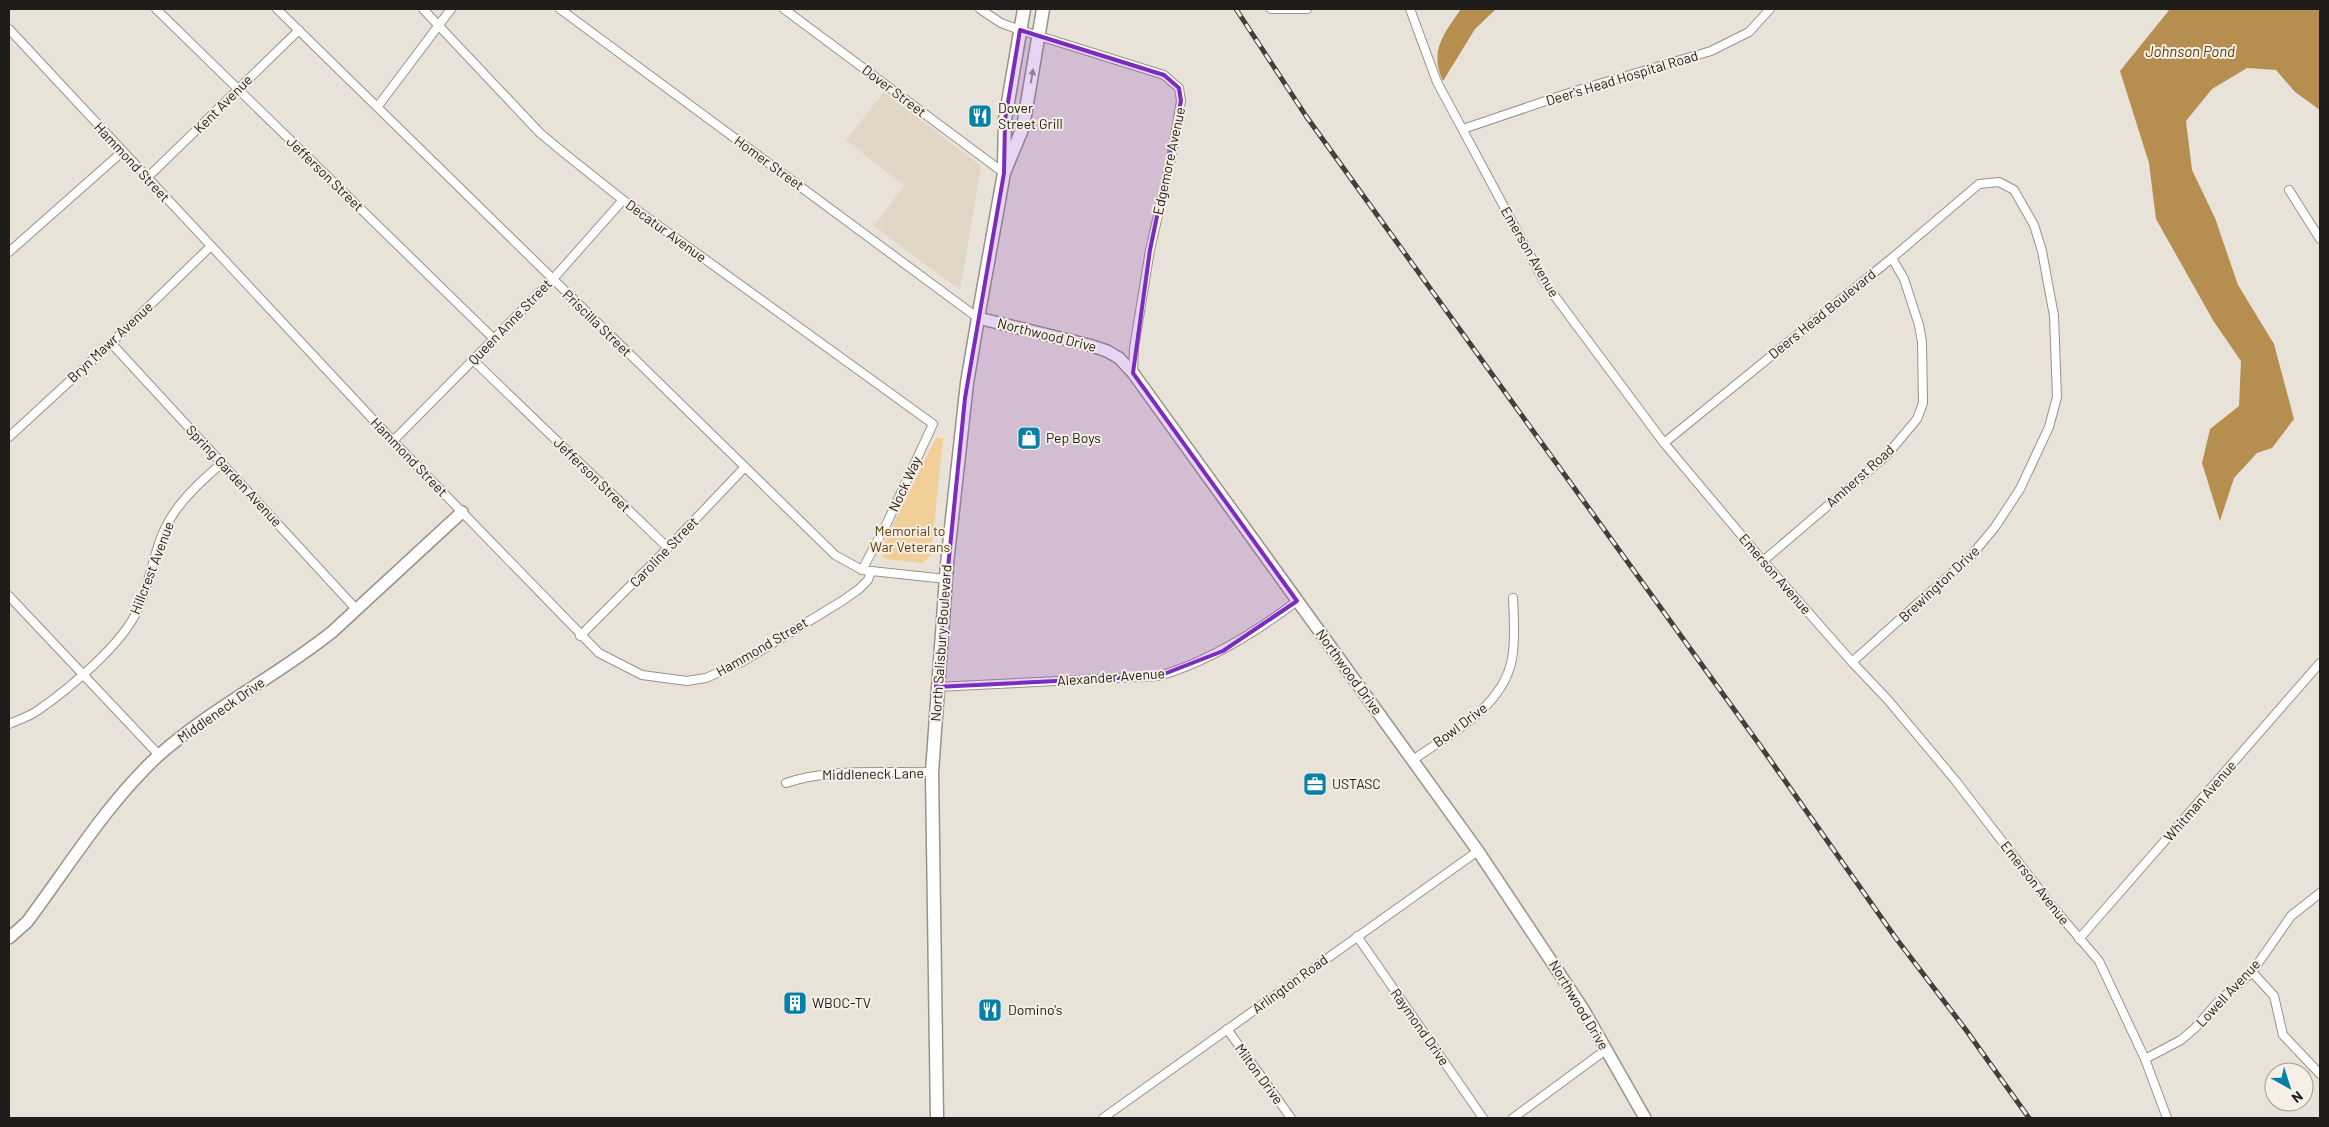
<svg xmlns="http://www.w3.org/2000/svg" width="2329" height="1127" font-family="Barlow,sans-serif">
<style>
.built{fill:#e1d6c5}
.green{fill:#f2ce98}
.water{fill:#b68f50}
.lines{fill:none;stroke-linecap:round;stroke-linejoin:round}
.street-casing{stroke:#999289;stroke-width:10}
.secondary-casing{stroke:#999289;stroke-width:14}
.primary-casing{stroke:#999289;stroke-width:15}
.street{stroke:#fff;stroke-width:8}
.secondary{stroke:#fff;stroke-width:11}
.primary{stroke:#fff;stroke-width:12}
.rail-casing{stroke:#43403b;stroke-width:5}
.rail{stroke:#f6efe5;stroke-width:3;stroke-dasharray:9;stroke-linecap:butt}
.oneway{fill:#9a9998}
.marked{fill:#7b2cbf;fill-opacity:0.2;stroke:#7b2cbf;stroke-width:4;stroke-linejoin:round}
.labels{text-anchor:middle;stroke-width:4;stroke-linejoin:round;paint-order:stroke}
.street-label{font-size:14px;fill:#1f1c19;stroke:#f6efe5}
.poi-label{font-size:14px;fill:#1f1c19;stroke:#f6efe5;text-anchor:start}
.park-label{font-size:14px;fill:#5c410f;stroke:#f6efe5}
.water-label{font-size:15px;font-style:italic;fill:#5c400d;stroke:#f6efe5}
</style>
<rect width="100%" height="100%" fill="#e9e2d8"/>
<!-- built -->
<path class="built" d="M884 92 981 166 960 290 874 226 904 186 846 140Z"/>
<!-- green -->
<path class="green" d="M936 438H943L931 555 922 563 886 559 882 556 881 549Z"/>
<!-- water -->
<g class="water">
<path d="M1461 9H1496L1475 29 1443 81C1429 50 1444 34 1461 9Z"/>
<path d="M2170 9H2320V110L2295 92 2276 70 2247 68 2212 89 2186 121 2192 170 2215 218 2238 285 2274 344 2294 419 2272 448 2257 453 2234 478 2220 521 2202 463 2210 429 2239 406 2241 361 2214 322 2156 219 2149 163 2120 71Z"/>
</g>
<g class="lines">
<!-- street casing -->
<g class="street-casing">
<g id="street">
<path d="M156 9 494 339"/>
<path d="M277 9 835 555 862 570 946 579"/>
<path d="M423 9 540 133 564 153 623 200 933 424 887 523 862 570"/>
<path d="M560 9 978 318"/>
<path d="M784 9 1004 173"/>
<path d="M980 9 1001 23 1020 30 1164 75 1179 88 1181 101 1171 159 1150 250 1134 348 1133 373"/>
<path d="M1271 9H1307"/>
<path d="M1410 9 1437 82 1545 283 1664 443 1763 561 1852 662 1888 700 1955 780 2052 906 2099 961 2145 1059 2167 1118"/>
<path d="M9 29 393 441 599 653 642 675 687 681 706 678 742 662 842 601 859 589 868 580 871 571"/>
<path d="M378 106 451 9"/>
<path d="M1463 129 1575 91 1711 51 1749 32 1770 9"/>
<path d="M147 178 299 30"/>
<path d="M2289 190 2320 239"/>
<path d="M9 252 122 152"/>
<path d="M111 343 357 610"/>
<path d="M473 360 668 548"/>
<path d="M9 437 111 343 211 246"/>
<path d="M393 441 552 280 623 200"/>
<path d="M1664 443 1892 258 1979 184 1999 182 2014 190 2034 225 2042 251 2054 316 2057 397 2049 427 2020 489 1995 527 1971 556 1852 662"/>
<path d="M1763 561 1886 456 1917 419 1923 403 1922 342 1919 325 1904 279 1892 258"/>
<path d="M9 596 159 755"/>
<path d="M580 636 668 548 745 467"/>
<path d="M936 687 1159 676C1210 661 1255 633 1297 601"/>
<path d="M9 724C18 720 28 717 37 711 69 689 123 644 138 609 152 579 154 543 172 516 185 495 204 479 222 463"/>
<path d="M1413 760C1452 732 1508 705 1513 652 1515 634 1514 616 1513 598"/>
<path d="M786 783C832 768 883 773 932 772"/>
<path d="M1357 936 1483 1118"/>
<path d="M2079 939 2320 663"/>
<path d="M2252 972 2274 996 2283 1035 2320 1074"/>
<path d="M1227 1029 1291 1118"/>
<path d="M2145 1059 2181 1040 2195 1028 2218 1002 2252 972 2291 916 2320 893"/>
<path d="M1103 1118 1478 851"/>
<path d="M1513 1118 1607 1049"/>
</g>
</g>
<!-- secondary casing -->
<g class="secondary-casing">
<g id="secondary">
<path d="M978 318 1089 345 1107 351 1119 358 1133 373 1478 851 1583 1009 1645 1118"/>
<path d="M9 938 27 922C69 866 107 803 159 755 212 708 277 676 332 632L462 512"/>
</g>
</g>
<!-- primary casing -->
<g class="primary-casing">
<g id="primary">
<path d="M1004 165 1005 120 1024 9"/>
<path d="M937 1118 932 772 947 564 967 383 978 318 1004 173 1023 127 1043 9"/>
</g>
</g>
<!-- street -->
<use href="#street" class="street"/>
<!-- secondary -->
<use href="#secondary" class="secondary"/>
<!-- primary -->
<use href="#primary" class="primary"/>
<!-- rail casing -->
<g class="rail-casing">
<path id="rail" d="M1236 9 1306 116 1362 194 1759 744 1895 937 1966 1030 2029 1118"/>
</g>
<!-- rail -->
<use href="#rail" class="rail"/>
</g>
<!-- one-way arrows -->
<defs><path id="oneway-solid" d="M-6-.8H1V-3.2L6.5 0L1 3.2V.8H-6Z" transform="scale(1.25)"/></defs>
<use class="oneway" href="#oneway-solid" transform="translate(1032 76) rotate(-80)"/>
<!-- marked area -->
<path class="marked" d="M1020 30 1164 75 1179 88 1181 101 1150 250 1133 373 1297 601 1223 651 1159 676 936 687 965 398 1004 173 1005 120Z"/>
<!-- icons -->
<defs>
<g id="restaurant-square" transform="scale(1.25)"><rect x="-9" y="-9" width="18" height="18" rx="4" fill="#0580a6" stroke="#f6efe5"/><path d="M-5-6h1v4h1v-4h1v4h1v-4h1v5L-1.5 .5V6h-2V.5L-5-1ZM5-6V6H3V1.5H1.5Q1.5-4 5-6Z" fill="#fff"/></g>
<g id="shop-square" transform="scale(1.25)"><rect x="-9" y="-9" width="18" height="18" rx="4" fill="#0580a6" stroke="#f6efe5"/><path d="M-5-2.5h2.3a2.7 3.5 0 0 1 5.4 0H5L5.5 6h-11ZM-1.5-2.5h3a1.5 2.3 0 0 0-3 0Z" fill="#fff"/></g>
<g id="office-square" transform="scale(1.25)"><rect x="-9" y="-9" width="18" height="18" rx="4" fill="#0580a6" stroke="#f6efe5"/><path d="M-6-3h4V-5.5h4V-3h4V5H-6ZM-1-4.5V-3h2v-1.5ZM-6 0V1H6V0Z" fill="#fff"/></g>
<g id="building-square" transform="scale(1.25)"><rect x="-9" y="-9" width="18" height="18" rx="4" fill="#0580a6" stroke="#f6efe5"/><path d="M-4-6H4V6H1V3H-1V6H-4ZM-2.5-4.3h1.7v1.8h-1.7ZM.8-4.3h1.7v1.8H.8ZM-2.5-1h1.7V.8h-1.7ZM.8-1h1.7V.8H.8Z" fill="#fff"/></g>
</defs>
<g fill-rule="evenodd">
<use href="#restaurant-square" x="980" y="116"/>
<use href="#shop-square" x="1029" y="438"/>
<use href="#office-square" x="1315" y="784"/>
<use href="#building-square" x="795" y="1003"/>
<use href="#restaurant-square" x="990" y="1010"/>
</g>
<g class="labels">
<!-- street labels -->
<g class="street-label">
<text transform="translate(1622 78) rotate(-17)" y="5">Deer's Head Hospital Road</text>
<text transform="translate(894 91) rotate(37)" y="5">Dover Street</text>
<text transform="translate(223 104) rotate(-45)" y="5">Kent Avenue</text>
<text transform="translate(1169 161) rotate(-78)" y="5">Edgemore Avenue</text>
<text transform="translate(132 162) rotate(47)" y="5">Hammond Street</text>
<text transform="translate(769 163) rotate(36)" y="5">Homer Street</text>
<text transform="translate(325 174) rotate(44)" y="5">Jefferson Street</text>
<text transform="translate(666 231) rotate(36)" y="5">Decatur Avenue</text>
<text transform="translate(1530 252) rotate(60)" y="5">Emerson Avenue</text>
<text transform="translate(1822 314) rotate(-39)" y="5">Deers Head Boulevard</text>
<text transform="translate(510 322) rotate(-46)" y="5">Queen Anne Street</text>
<text transform="translate(597 323) rotate(44)" y="5">Priscilla Street</text>
<text transform="translate(1047 335) rotate(14)" y="5">Northwood Drive</text>
<text transform="translate(110 342) rotate(-43)" y="5">Bryn Mawr Avenue</text>
<text transform="translate(409 457) rotate(46)" y="5">Hammond Street</text>
<text transform="translate(592 475) rotate(44)" y="5">Jefferson Street</text>
<text transform="translate(234 476) rotate(47)" y="5">Spring Garden Avenue</text>
<text transform="translate(1860 476) rotate(-42)" y="5">Amherst Road</text>
<text transform="translate(905 484) rotate(-65)" y="5">Nock Way</text>
<text transform="translate(664 552) rotate(-46)" y="5">Caroline Street</text>
<text transform="translate(152 568) rotate(-69)" y="5">Hillcrest Avenue</text>
<text transform="translate(1775 574) rotate(49)" y="5">Emerson Avenue</text>
<text transform="translate(1939 584) rotate(-43)" y="5">Brewington Drive</text>
<text transform="translate(941 643) rotate(-86)" y="5">North Salisbury Boulevard</text>
<text transform="translate(762 647) rotate(-30)" y="5">Hammond Street</text>
<text transform="translate(1349 672) rotate(54)" y="5">Northwood Drive</text>
<text transform="translate(1111 677) rotate(-4)" y="5">Alexander Avenue</text>
<text transform="translate(221 710) rotate(-35)" y="5">Middleneck Drive</text>
<text transform="translate(1460 725) rotate(-37)" y="5">Bowl Drive</text>
<text transform="translate(873 774) rotate(-1)" y="5">Middleneck Lane</text>
<text transform="translate(2200 801) rotate(-49)" y="5">Whitman Avenue</text>
<text transform="translate(2035 883) rotate(52)" y="5">Emerson Avenue</text>
<text transform="translate(1290 984) rotate(-36)" y="5">Arlington Road</text>
<text transform="translate(2228 993) rotate(-47)" y="5">Lowell Avenue</text>
<text transform="translate(1579 1005) rotate(59)" y="5">Northwood Drive</text>
<text transform="translate(1420 1027) rotate(55)" y="5">Raymond Drive</text>
<text transform="translate(1259 1074) rotate(54)" y="5">Milton Drive</text>
</g>
<!-- poi labels -->
<g class="poi-label">
<text x="998" y="113">Dover<tspan x="998" dy="16">Street Grill</tspan></text>
<text x="1046" y="443">Pep Boys</text>
<text x="1332" y="789">USTASC</text>
<text x="812" y="1008">WBOC-TV</text>
<text x="1008" y="1015">Domino's</text>
</g>
<!-- park labels -->
<g class="park-label">
<text x="910" y="536">Memorial to<tspan x="910" dy="16">War Veterans</tspan></text>
</g>
<!-- water labels -->
<g class="water-label">
<text x="2190" y="57">Johnson Pond</text>
</g>
</g>
<!-- border -->
<rect width="2329" height="1127" fill="none" stroke="#1f1c19" stroke-width="20"/>
<!-- north arrow -->
<g transform="translate(2289 1087) rotate(141)"><circle r="24" fill="#f6efe5" stroke="#a09b93"/>
<path d="M0-4L9 19L0 12L-9 19Z" fill="#0580a6"/>
<text y="-8" font-size="14" font-weight="bold" text-anchor="middle" fill="#1f1c19">N</text>
</g>
</svg>
